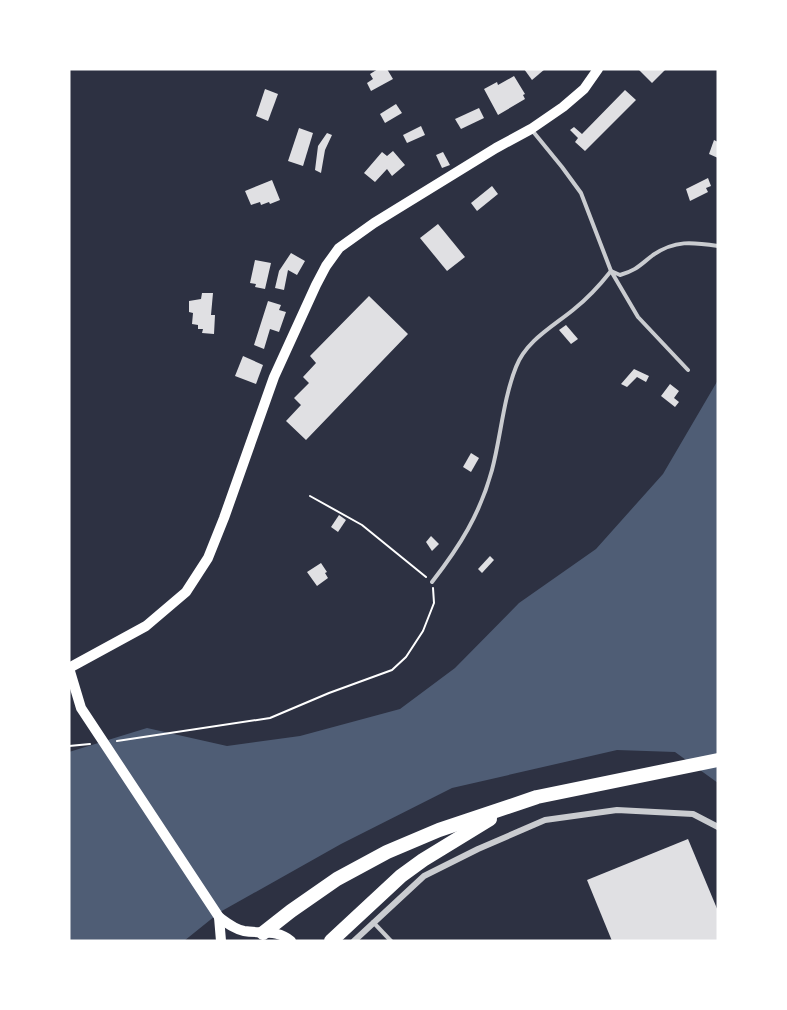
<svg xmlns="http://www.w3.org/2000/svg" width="787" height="1010" font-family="Manrope,sans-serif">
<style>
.water{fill:#4f5d75}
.building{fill:#e0e0e3}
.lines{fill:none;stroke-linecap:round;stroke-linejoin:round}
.path{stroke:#fff;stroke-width:2}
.service{stroke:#caccd0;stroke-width:4}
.minor{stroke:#caccd0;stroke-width:6}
.primary{stroke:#fff;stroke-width:10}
.motorway{stroke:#fff;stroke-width:14}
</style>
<rect width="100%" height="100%" fill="#2d3142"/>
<!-- water -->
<path class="water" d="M718 380V783L675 752 617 750 452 788 341 844 220 912 184 941H69V752L147 728 227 746 300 736 400 709 455 668 519 603 596 549 663 474Z"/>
<!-- building -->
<g class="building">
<path d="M378 69H387L393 79 371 91 367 83 373 79 370 74Z"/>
<path d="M524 69H545L532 80Z"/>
<path d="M638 69H666L652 83Z"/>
<path d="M514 76 525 94 523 95 525 99 498 115 484 89 497 82 498 85Z"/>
<path d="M265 89 278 94 268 121 256 116Z"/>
<path d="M625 90 636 100 585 151 575 142 578 138 570 130 574 127 582 134Z"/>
<path d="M396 104 402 113 385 123 380 114Z"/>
<path d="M479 108 484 118 461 129 455 119Z"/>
<path d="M421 126 425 135 407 143 403 135Z"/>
<path d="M299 128 313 133 303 166 288 161Z"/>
<path d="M327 133 332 135 325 150 321 173 315 170 318 146Z"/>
<path d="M714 140 718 142V158L709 154Z"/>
<path d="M393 151 405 165 392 176 387 169 375 182 364 173 382 152 387 156Z"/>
<path d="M443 152 450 165 442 168 436 155Z"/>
<path d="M708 178 711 186 706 188 708 192 690 201 686 189Z"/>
<path d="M272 180 280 200 270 204 269 202 261 205 260 202 251 205 245 191Z"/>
<path d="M492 186 498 194 477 211 471 203Z"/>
<path d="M438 224 465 257 447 271 420 238Z"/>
<path d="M291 253 305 261 297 275 288 270 284 290 275 288 279 271Z"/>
<path d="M255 260 271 263 265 289 255 287 256 284 250 283Z"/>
<path d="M202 293H213L211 315H215L214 334 202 333 203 329H198V325L192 324 193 313 189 312V301L201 299Z"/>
<path d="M369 296 408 334 306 440 286 421 301 405 294 398 309 383 303 377 316 363 310 356Z"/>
<path d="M268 301 281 305 279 310 286 312 279 332 270 329 264 349 254 345Z"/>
<path d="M566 325 578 339 571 344 559 330Z"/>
<path d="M243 356 263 365 256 384 235 376Z"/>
<path d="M634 369 649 376 646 382 637 377 627 387 621 384Z"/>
<path d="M670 384 679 391 674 398 679 402 675 407 661 396Z"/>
<path d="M471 453 479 458 471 472 463 467Z"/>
<path d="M339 515 346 520 338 532 331 527Z"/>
<path d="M431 536 439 544 432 551 426 542Z"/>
<path d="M490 556 494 560 482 573 478 569Z"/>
<path d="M321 563 327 572 325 573 328 578 317 586 307 572Z"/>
<path d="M688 839 718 911V941H612L587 880Z"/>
</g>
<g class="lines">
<!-- path -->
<g class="path">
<path d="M310 496 362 525 426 577"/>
<path d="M117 741 270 718 329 693 392 670 406 657 423 631 434 603 433 588"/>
<path d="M69 746 90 744"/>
</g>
<!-- service -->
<g class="service">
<path d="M531 129 562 167 581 193 611 271 638 317 688 370"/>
<path d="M432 582C460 546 480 514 492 470 501 436 503 400 516 367 526 341 552 327 573 310 587 299 600 285 611 271L620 275C637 270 640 265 653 255 675 240 692 242 718 246"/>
<path d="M373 922 391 941"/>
</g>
<!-- minor -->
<path class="minor" d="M354 941 424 876 478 849 545 820 617 810 693 814 718 827"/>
<!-- primary -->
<g class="primary">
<path d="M69 668 146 626 186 592 208 558 224 518 274 377 316 285 326 266 339 248 374 223 496 148 531 129 563 107 584 89 598 69"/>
<path d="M69 668 81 708 219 917C227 923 234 929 244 931 261 934 277 929 291 941"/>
<path d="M219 917 221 941"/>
</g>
<!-- motorway -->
<g class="motorway">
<path d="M263 933 291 911 337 879 387 852 439 830 537 797 718 760"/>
<path d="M331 941 401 876 423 860 490 819"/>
</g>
</g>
<!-- border -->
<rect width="787" height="1010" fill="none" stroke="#ffffff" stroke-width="141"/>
</svg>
